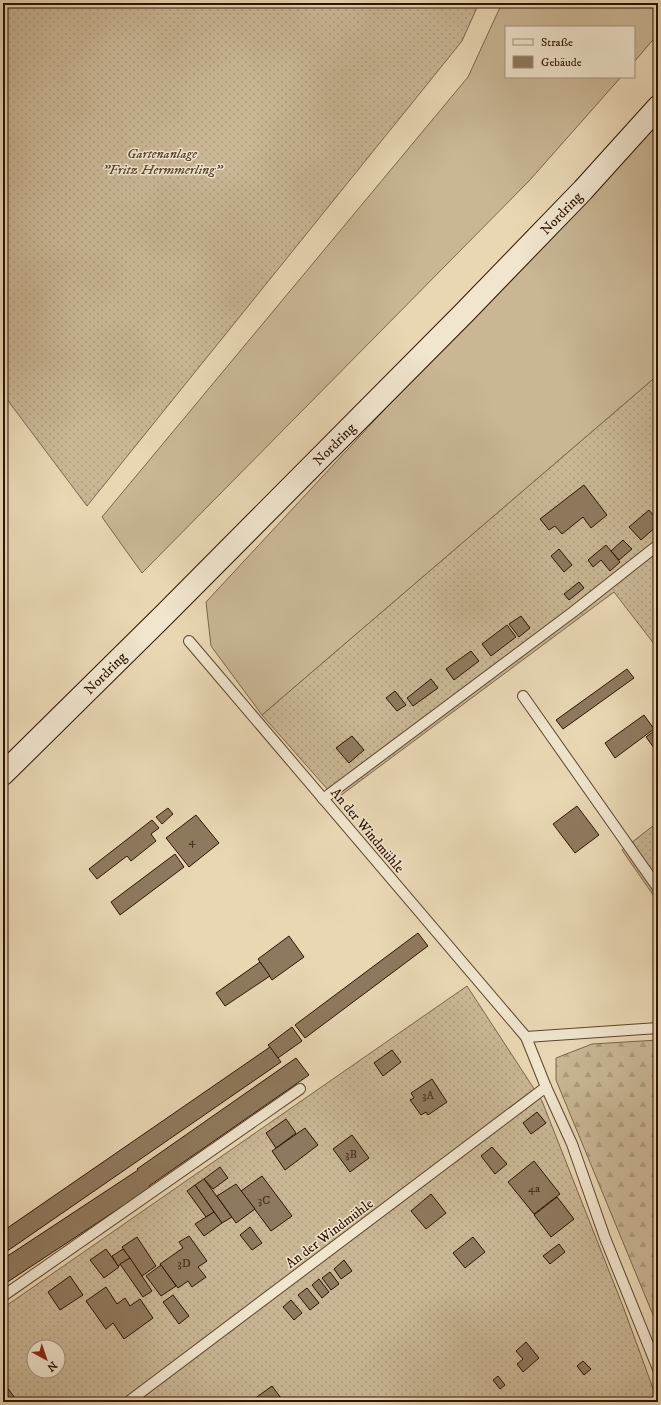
<svg xmlns="http://www.w3.org/2000/svg" width="661" height="1405" font-family="'IM FELL DW Pica',serif">
<style>
.grass{fill:#c9b695;stroke:#7c644a}
.forest{fill:url(#forest-firs);stroke:#7c644a}
.garden{fill:url(#garden-dots);stroke:#7c644a;fill-rule:evenodd}
.building{fill:#8f795e;stroke:#2e1300}
.lines{fill:none;stroke-linecap:round;stroke-linejoin:round}
.lane-casing{stroke:#5d442d;stroke-width:12}
.secondary-casing{stroke:#2e1300;stroke-width:24}
.lane{stroke:#f1e5ce;stroke-width:10}
.secondary{stroke:#f1e5ce;stroke-width:22}
.labels{text-anchor:middle;stroke-width:3;stroke-linejoin:round;paint-order:stroke}
.number-label{font-size:12px;fill:#462c18}
.park-label{font-size:14px;font-style:italic;fill:#5c442d;stroke:#f1e5ce}
.street-label{font-size:14px;fill:#2e1300;stroke:#f1e5ce}
</style>
<defs>
<pattern id="forest-firs" width="22" height="20" patternUnits="userSpaceOnUse"><rect width="22" height="20" fill="#c9b695"/><path d="M5 1l3.5 6h-7zM16 11l3.5 6h-7z" fill="#ad9c7f"/></pattern>
<pattern id="garden-dots" width="8" height="8" patternUnits="userSpaceOnUse"><rect width="8" height="8" fill="#c9b695"/><path d="M2 2h.1M6 6h.1" fill="none" stroke="#ad9c7f" stroke-width="1.8" stroke-linecap="round"/></pattern>
</defs>
<rect width="100%" height="100%" fill="#e9d7b4"/>
<filter id="stains"><feTurbulence type="fractalNoise" baseFrequency=".005" numOctaves="4"/><feColorMatrix values="0 0 0 0 .2 0 0 0 0 .09 0 0 0 0 .02 0 0 0 .5 -.17"/></filter>
<radialGradient id="worn" r=".72"><stop offset=".6" stop-color="#630" stop-opacity="0"/><stop offset="1" stop-color="#630" stop-opacity=".3"/></radialGradient>
<!-- grass -->
<g class="grass">
<path d="M502 3H658V34L634 62V27H506V77H621L529 181 142 573 102 517 468 77Z"/>
<path d="M658 115V375L262 715 211 646 206 602Z"/>
</g>
<!-- forest -->
<path class="forest" d="M658 1040V1327L556 1080V1058L592 1044Z"/>
<!-- garden -->
<g class="garden">
<path d="M3 3H479L462 41 87 506 3 394Z"/>
<path d="M658 375V649L614 592 336 799 262 715Z"/>
<path d="M658 822V902L622 850Z"/>
<path d="M467 986 542 1101 624 1309 658 1402H3V1308ZM34 1347H58V1371H34Z"/>
</g>
<!-- building -->
<g class="building">
<path d="M584 485 607 515 591 528 583 517 562 534 555 526 549 530 540 519Z"/>
<path d="M649 510 658 521V525L641 540 629 527Z"/>
<path d="M623 540 632 549 619 560 611 551Z"/>
<path d="M606 545 620 562 610 571 601 560 593 567 588 560Z"/>
<path d="M559 549 572 565 564 572 551 556Z"/>
<path d="M579 582 584 588 569 600 564 594Z"/>
<path d="M521 616 530 628 519 637 509 624Z"/>
<path d="M507 625 516 637 491 656 482 644Z"/>
<path d="M471 651 479 661 454 680 446 669Z"/>
<path d="M627 669 634 678 563 729 556 720Z"/>
<path d="M431 679 438 688 413 706 407 698Z"/>
<path d="M395 691 406 705 397 711 386 698Z"/>
<path d="M644 715 654 729 615 758 605 743Z"/>
<path d="M658 728V751L657 752 646 737Z"/>
<path d="M352 736 364 750 349 763 336 748Z"/>
<path d="M577 806 599 835 575 853 553 824Z"/>
<path d="M168 808 173 814 162 824 156 817Z"/>
<path d="M196 815 219 843 189 867 166 838Z"/>
<path d="M152 820 159 828 151 834 156 841 131 861 127 856 97 879 89 869Z"/>
<path d="M175 854 184 867 120 915 111 902Z"/>
<path d="M418 933 428 946 305 1038 295 1025Z"/>
<path d="M289 936 304 957 272 980 258 959Z"/>
<path d="M260 962 270 976 225 1006 216 993Z"/>
<path d="M292 1027 302 1041 278 1058 268 1045Z"/>
<path d="M270 1047 281 1062 3 1254V1231Z"/>
<path d="M392 1050 401 1062 383 1076 374 1063Z"/>
<path d="M296 1058 309 1075 149 1186 150 1188 3 1285V1259L138 1170 137 1169Z"/>
<path d="M432 1079 447 1102 428 1115 426 1112 421 1115 410 1100 414 1098 411 1093Z"/>
<path d="M537 1112 546 1123 531 1134 523 1123Z"/>
<path d="M286 1119 296 1133 276 1148 266 1133Z"/>
<path d="M305 1128 318 1145 285 1170 272 1151Z"/>
<path d="M352 1135 369 1158 350 1172 333 1149Z"/>
<path d="M492 1147 507 1164 495 1174 481 1156Z"/>
<path d="M534 1161 560 1194 534 1214 508 1182Z"/>
<path d="M220 1167 228 1178 213 1189 204 1179Z"/>
<path d="M262 1176 292 1216 271 1231 241 1191Z"/>
<path d="M204 1179 232 1217 222 1223 195 1185Z"/>
<path d="M236 1184 255 1209 236 1223 217 1196Z"/>
<path d="M195 1185 214 1212 206 1217 187 1191Z"/>
<path d="M431 1194 446 1213 426 1229 411 1211Z"/>
<path d="M557 1197 574 1219 551 1237 534 1215Z"/>
<path d="M214 1212 222 1223 204 1236 195 1224Z"/>
<path d="M250 1227 262 1243 252 1250 240 1235Z"/>
<path d="M189 1236 207 1261 198 1267 206 1277 192 1287 188 1281 178 1288 160 1264 183 1248 179 1242Z"/>
<path d="M137 1237 156 1266 142 1276 122 1247Z"/>
<path d="M473 1237 485 1252 465 1268 453 1253Z"/>
<path d="M559 1244 565 1252 550 1264 543 1256Z"/>
<path d="M106 1249 119 1267 104 1278 90 1260Z"/>
<path d="M123 1249 130 1258 118 1266 112 1256Z"/>
<path d="M130 1258 152 1291 143 1297 120 1264Z"/>
<path d="M344 1260 352 1271 341 1279 334 1269Z"/>
<path d="M161 1265 176 1286 161 1296 146 1276Z"/>
<path d="M330 1272 339 1284 331 1290 322 1278Z"/>
<path d="M70 1276 83 1295 60 1310 48 1292Z"/>
<path d="M319 1279 329 1292 322 1298 312 1285Z"/>
<path d="M106 1287 117 1304 125 1298 130 1306 140 1299 153 1318 124 1339 113 1323 106 1329 86 1301Z"/>
<path d="M307 1288 319 1303 310 1310 298 1295Z"/>
<path d="M173 1295 189 1316 179 1324 163 1302Z"/>
<path d="M291 1300 302 1313 294 1320 283 1307Z"/>
<path d="M526 1342 539 1358 523 1372 517 1364 523 1359 516 1351Z"/>
<path d="M583 1361 591 1369 584 1375 577 1366Z"/>
<path d="M498 1376 505 1385 500 1389 493 1380Z"/>
<path d="M6 1386 15 1398 8 1402H3V1388Z"/>
<path d="M272 1386 284 1402H250Z"/>
</g>
<g class="lines">
<!-- lane casing -->
<g class="lane-casing">
<g id="lane">
<path d="M189 641 526 1037 546 1087 572 1144 605 1238 658 1369"/>
<path d="M523 696 658 888"/>
<path d="M323 799 573 612 658 545"/>
<path d="M526 1037 658 1028"/>
<path d="M3 1296 300 1089"/>
<path d="M128 1402 546 1087"/>
</g>
</g>
<!-- secondary casing -->
<g class="secondary-casing">
<path id="secondary" d="M3 774 165 614 465 312 583 190 658 107"/>
</g>
<!-- lane -->
<use href="#lane" class="lane"/>
<!-- secondary -->
<use href="#secondary" class="secondary"/>
</g>
<g class="labels">
<!-- number labels -->
<g class="number-label">
<text x="192" y="845">4</text>
<text x="428" y="1099">3A</text>
<text x="351" y="1158">3B</text>
<text x="534" y="1192">4a</text>
<text x="264" y="1204">3C</text>
<text x="184" y="1267">3D</text>
</g>
<!-- park labels -->
<g class="park-label">
<text x="162" y="158">Gartenanlage<tspan x="162" dy="16">"Fritz Hermmerling"</tspan></text>
</g>
<!-- street labels -->
<g class="street-label">
<text transform="translate(561 213) rotate(-46)" y="5">Nordring</text>
<text transform="translate(334 444) rotate(-45)" y="5">Nordring</text>
<text transform="translate(105 673) rotate(-45)" y="5">Nordring</text>
<text transform="translate(368 830) rotate(50)" y="5">An der Windmühle</text>
<text transform="translate(329 1233) rotate(-37)" y="5">An der Windmühle</text>
</g>
</g>
<!-- margin -->
<rect width="661" height="1405" fill="none" stroke="#e9d7b4" stroke-width="16"/>
<rect x="4" y="4" width="653" height="1397" fill="none" stroke="#2e1300" stroke-width="2"/>
<rect x="8" y="8" width="645" height="1389" fill="none" stroke="#2e1300"/>
<!-- legend -->
<rect x="505" y="26" width="130" height="52" fill="#f1e5ce" stroke="#a3917c"/>
<rect x="513" y="39" width="20" height="6" fill="#f1e5ce" stroke="#a3917c"/>
<text x="541" y="46" font-size="12" fill="#2e1300">Straße</text>
<rect x="513" y="56" width="20" height="12" fill="#8f795e" stroke="#a3917c"/>
<text x="541" y="66" font-size="12" fill="#2e1300">Gebäude</text>
<!-- north arrow -->
<g transform="translate(46 1359) rotate(140)"><circle r="19" fill="#f1e5ce" stroke="#a3917c"/>
<path d="M0-3L7 15L0 10L-7 15Z" fill="#8f2418"/>
<text y="-6" font-size="11" font-weight="bold" text-anchor="middle" fill="#2e1300">N</text>
</g>
<rect width="100%" height="100%" filter="url(#stains)"/>
<rect width="100%" height="100%" fill="url(#worn)"/>
</svg>
